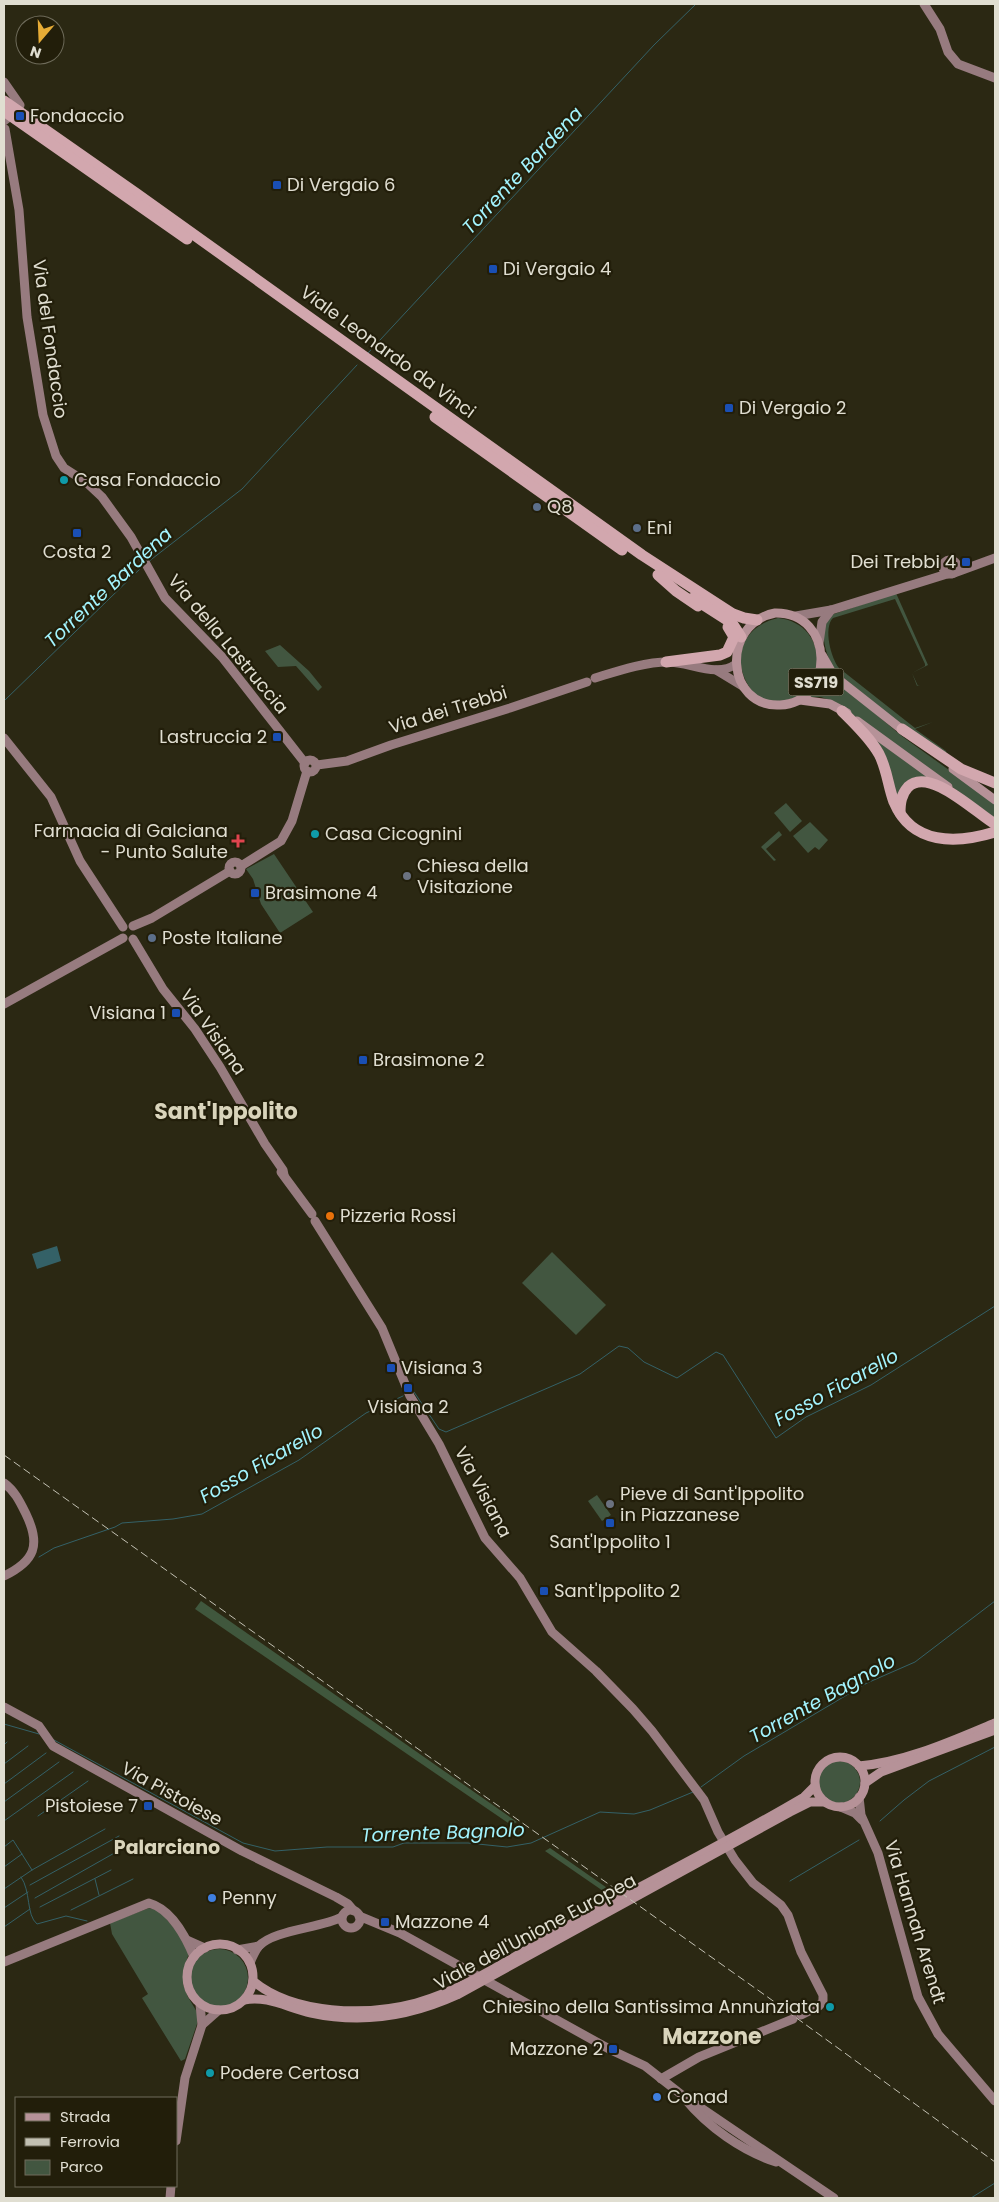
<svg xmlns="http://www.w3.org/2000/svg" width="999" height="2202" font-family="Poppins,sans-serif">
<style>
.green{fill:#425640;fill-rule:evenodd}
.forest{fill:#40573d}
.water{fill:#346167}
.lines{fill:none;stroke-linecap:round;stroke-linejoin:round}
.stream{stroke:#346167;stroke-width:1}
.secondary{stroke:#977b7f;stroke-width:9}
.primary{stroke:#b69298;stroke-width:9}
.highway{stroke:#d2a7ae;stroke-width:11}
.rail{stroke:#c2c0b2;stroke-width:1;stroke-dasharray:8 4;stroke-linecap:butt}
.transit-dot{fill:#1a4fb4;stroke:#221e0a;stroke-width:2}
.culture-dot{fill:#0f9aa8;stroke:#221e0a;stroke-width:2}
.service-dot{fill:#5c6f8a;stroke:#221e0a;stroke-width:2}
.health-dot{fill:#e0444e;stroke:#221e0a;stroke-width:2}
.worship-dot{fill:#6b7280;stroke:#221e0a;stroke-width:2}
.food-dot{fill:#e8710a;stroke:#221e0a;stroke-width:2}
.shop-dot{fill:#3f7fe0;stroke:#221e0a;stroke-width:2}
.labels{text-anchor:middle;stroke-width:4.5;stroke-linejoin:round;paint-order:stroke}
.shield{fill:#221e0a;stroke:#a7a495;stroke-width:1}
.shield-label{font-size:16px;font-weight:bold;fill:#e0ded1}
.poi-label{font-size:18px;fill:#e0ded1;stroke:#221e0a;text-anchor:start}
.street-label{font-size:18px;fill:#e0ded1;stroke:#221e0a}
.water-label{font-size:19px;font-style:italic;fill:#a3f4fe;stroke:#221e0a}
.neighbourhood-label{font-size:19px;font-weight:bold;fill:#d9d4bb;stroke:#221e0a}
.district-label{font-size:22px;font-weight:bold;fill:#d9d4bb;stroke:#221e0a}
</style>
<rect width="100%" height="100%" fill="#2b2813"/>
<!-- green -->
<g class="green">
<path d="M896 593 928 665 912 673 917 686 920 685 933 722 915 729 946 751 947 756 895 720 839 674C830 667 822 642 824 632 824 626 827 621 828 616ZM895 599 925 664V666L912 673 918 686 920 685 933 722 915 728 839 668C831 658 823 628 833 618Z"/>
<path d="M778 618C833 624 829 703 776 701 766 701 755 697 750 688 730 658 743 626 778 618Z"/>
<path d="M280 645 309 671 322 687 318 691 296 666 278 667 265 651Z"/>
<path d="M823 670 903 737 995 803V818L835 702 821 697H809Z"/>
<path d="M865 732 934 781 926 779 896 801Z"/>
<path d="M786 803 802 821 790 832 774 813Z"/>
<path d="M810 822 828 840 819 850 815 847 808 853 793 836Z"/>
<path d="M779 831 782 835 766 849 776 860 774 861 761 847Z"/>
<path d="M274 854 313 912 280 933 261 904 253 879 246 869Z"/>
<path d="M552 1252 606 1305 576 1335 522 1283Z"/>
<path d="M597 1495 611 1515 602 1521 588 1501Z"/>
<circle cx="839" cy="1782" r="21"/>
<path d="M149 1908 160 1911 186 1943 189 1953 183 1971V1984L188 1997 197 2012 198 2021 185 2059 181 2061 142 1998 148 1994 112 1934 110 1923Z"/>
<circle cx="219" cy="1978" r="29"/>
</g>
<!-- forest -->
<g class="forest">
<path d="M201 1601 517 1822 511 1825 195 1609Z"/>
<path d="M550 1848 610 1890 606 1893 545 1851Z"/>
</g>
<!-- water -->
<path class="water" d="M57 1246 61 1261 37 1269 32 1254Z"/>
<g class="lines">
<!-- stream -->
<g class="stream">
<path d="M368 353 654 45 696 4"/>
<path d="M148 562 242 489 357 365"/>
<path d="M4 701 143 566"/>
<path d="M414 1392 439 1429 446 1432 580 1374 619 1346 628 1348 644 1362 677 1378 716 1352 723 1355 776 1438 806 1417 871 1385 995 1306"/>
<path d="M39 1557 54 1548 115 1527 122 1523 173 1519 202 1514 299 1460 366 1413 403 1396"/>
<path d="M4 1724 39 1734"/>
<path d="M54 1740 243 1843 275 1851 327 1847H393L404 1843H468L507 1847 531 1843 600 1812 634 1814 650 1810 693 1792"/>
<path d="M4 1745 7 1742"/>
<path d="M4 1764 28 1746"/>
<path d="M4 1784 46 1753"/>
<path d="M701 1787 744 1756 867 1683 915 1662 995 1601"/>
<path d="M4 1802 59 1762"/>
<path d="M38 1816 88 1781"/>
<path d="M4 1821 73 1772"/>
<path d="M880 1821 904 1800 929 1781 995 1747"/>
<path d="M4 1847 13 1840 32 1870"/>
<path d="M4 1867 22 1854"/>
<path d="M21 1877C31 1891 26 1915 37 1924L66 1916 87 1921"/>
<path d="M95 1879 99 1895"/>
<path d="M790 1881 859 1840"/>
<path d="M30 1885 119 1836"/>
<path d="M4 1889 32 1870 105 1829"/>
<path d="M35 1898 125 1847"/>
<path d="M40 1907 111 1870"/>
<path d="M4 1908 28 1892"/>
<path d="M71 1910 133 1879"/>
<path d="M4 1927 30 1909"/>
<path d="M971 2198 995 2183"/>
</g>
<!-- secondary -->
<g class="secondary">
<path d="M924 4 940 29 948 52 958 64 995 78"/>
<path d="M4 82 20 105 18 110 4 121"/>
<path d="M5 129 19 210 27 317 43 415 56 456 64 468 86 482 102 497 131 537 165 598 222 657 305 763"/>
<circle cx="950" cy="567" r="7"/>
<path d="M954 573 995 558"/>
<path d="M796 616 831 610 947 574"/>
<path d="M819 643 822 622 831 610"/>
<path d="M716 670 744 687"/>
<path d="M595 678C618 671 644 662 668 662 690 662 717 678 736 664"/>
<path d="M4 738 51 797 80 861 123 927"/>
<circle cx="310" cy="766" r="6"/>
<path d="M317 765 347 761 391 745 510 708 587 682"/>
<circle cx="235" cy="868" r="6"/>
<path d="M241 866 281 841 292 821 307 771"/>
<path d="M133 926 152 918 230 871"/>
<path d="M133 939 163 989 195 1029 220 1067 265 1144 283 1170 284 1175"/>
<path d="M4 1004 123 938"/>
<path d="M281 1172 312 1214"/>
<path d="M315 1221 382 1328 410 1396 439 1444 485 1538 520 1578 552 1632 596 1671 633 1709 652 1731 704 1800 718 1832 735 1860 753 1883 781 1905 788 1915 801 1952 823 1995V2001L819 2006 801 2015"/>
<path d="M4 1483C15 1491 20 1502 26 1514 41 1545 35 1561 4 1576"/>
<path d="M4 1707 39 1726 53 1746 242 1851 336 1897 348 1904 354 1911"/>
<path d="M859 1797 861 1815 878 1853 918 1997 938 2034 995 2101"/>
<path d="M841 1807 855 1813 862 1820"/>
<circle cx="351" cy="1919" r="9"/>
<path d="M359 1916 400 1933 611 2050 645 2066 682 2095 834 2198"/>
<path d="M187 1940 205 1948"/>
<path d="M237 1950 259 1946"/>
<path d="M4 1962 149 1903C171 1909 186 1937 194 1957"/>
<path d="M250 1963C252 1958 255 1951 259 1946 273 1930 321 1928 342 1917"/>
<path d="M202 2025 219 2010"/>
<path d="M661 2079 699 2057 793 2019"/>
<path d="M685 2099C708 2127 742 2151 776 2162"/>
<path d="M176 2141 185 2078 202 2025 200 2004"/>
<path d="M170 2198 171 2186"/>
</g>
<!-- primary -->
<g class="primary">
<path d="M775 613C836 612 835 703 780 705 726 708 720 624 775 613Z"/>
<path d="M822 655 831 671 838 679 905 732"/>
<path d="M800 700 830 704 847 713"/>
<path d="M857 721 948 787"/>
<path d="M953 769 995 800"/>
<circle cx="840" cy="1782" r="25"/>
<path d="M859 1766C906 1762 952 1741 995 1723"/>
<path d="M865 1783 881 1772 995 1730"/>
<circle cx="220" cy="1977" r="33"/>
<path d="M253 1981C294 2015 367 2016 416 2003 470 1988 522 1951 571 1924 648 1882 728 1842 804 1797L815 1786"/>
<path d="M244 2000C267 1995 288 2008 311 2013 361 2024 411 2016 457 1995L790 1812 810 1802H825"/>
</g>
<!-- highway -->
<g class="highway">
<path d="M4 101 137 194 642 555 733 614 744 618 757 620"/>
<path d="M4 111 187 239"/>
<path d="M435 417 622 550"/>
<path d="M658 575 676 591 698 606"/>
<path d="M693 598 732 623 741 637"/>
<path d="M666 662 720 655 727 652 734 637 728 627"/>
<path d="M842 711C855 724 870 738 879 754 887 769 888 786 894 802 912 845 956 844 995 832"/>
<path d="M902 729 961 769 995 783"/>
<path d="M900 813C900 803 901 795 908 787 929 766 976 813 995 824"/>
</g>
<!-- rail -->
<path class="rail" d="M4 1455 769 1998 995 2162"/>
</g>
<!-- markers -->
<g class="transit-dot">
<rect x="15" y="111" width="10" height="10" rx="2.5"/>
<rect x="272" y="180" width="10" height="10" rx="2.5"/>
<rect x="488" y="264" width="10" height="10" rx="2.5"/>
<rect x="724" y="403" width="10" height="10" rx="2.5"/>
<rect x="72" y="528" width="10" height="10" rx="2.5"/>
<rect x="961" y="557" width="10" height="10" rx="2.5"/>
<rect x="272" y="732" width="10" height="10" rx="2.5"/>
<rect x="250" y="888" width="10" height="10" rx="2.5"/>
<rect x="171" y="1008" width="10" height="10" rx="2.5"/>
<rect x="358" y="1055" width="10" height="10" rx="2.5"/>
<rect x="386" y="1363" width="10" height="10" rx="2.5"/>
<rect x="403" y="1383" width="10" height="10" rx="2.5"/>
<rect x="605" y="1518" width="10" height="10" rx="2.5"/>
<rect x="539" y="1586" width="10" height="10" rx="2.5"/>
<rect x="143" y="1801" width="10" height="10" rx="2.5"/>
<rect x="380" y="1917" width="10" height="10" rx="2.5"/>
<rect x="608" y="2044" width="10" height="10" rx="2.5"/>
</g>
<g class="culture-dot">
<circle cx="64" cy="480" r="5"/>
<circle cx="315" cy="834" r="5"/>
<circle cx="830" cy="2007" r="5"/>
<circle cx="210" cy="2073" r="5"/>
</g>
<g class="service-dot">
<circle cx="537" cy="507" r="5"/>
<circle cx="637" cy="528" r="5"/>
<circle cx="152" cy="938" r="5"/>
</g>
<path class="health-dot" d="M235.5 833.5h5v5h5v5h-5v5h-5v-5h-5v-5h5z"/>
<g class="worship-dot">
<circle cx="407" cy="876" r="5"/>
<circle cx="610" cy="1504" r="5"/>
</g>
<circle class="food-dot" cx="330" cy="1216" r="5"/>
<g class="shop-dot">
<circle cx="212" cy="1898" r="5"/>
<circle cx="657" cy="2097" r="5"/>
</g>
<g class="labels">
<!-- shield labels -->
<rect class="shield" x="788.5" y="668.5" width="55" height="27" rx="4"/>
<g class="shield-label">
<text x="816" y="688">SS719</text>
</g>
<!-- poi labels -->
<g class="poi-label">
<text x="30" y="122">Fondaccio</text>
<text x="287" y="191">Di Vergaio 6</text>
<text x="503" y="275">Di Vergaio 4</text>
<text x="739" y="414">Di Vergaio 2</text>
<text x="74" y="486">Casa Fondaccio</text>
<text x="547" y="513">Q8</text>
<text x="647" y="534">Eni</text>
<text x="77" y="558" text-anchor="middle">Costa 2</text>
<text x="956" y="568" text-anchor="end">Dei Trebbi 4</text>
<text x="267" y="743" text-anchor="end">Lastruccia 2</text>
<text x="228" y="837" text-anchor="end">Farmacia di Galciana<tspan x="228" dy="21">- Punto Salute</tspan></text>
<text x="325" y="840">Casa Cicognini</text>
<text x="417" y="872">Chiesa della<tspan x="417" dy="21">Visitazione</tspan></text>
<text x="265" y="899">Brasimone 4</text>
<text x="162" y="944">Poste Italiane</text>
<text x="166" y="1019" text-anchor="end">Visiana 1</text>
<text x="373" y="1066">Brasimone 2</text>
<text x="340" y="1222">Pizzeria Rossi</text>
<text x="401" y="1374">Visiana 3</text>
<text x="408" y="1413" text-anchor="middle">Visiana 2</text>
<text x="620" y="1500">Pieve di Sant'Ippolito<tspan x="620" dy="21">in Piazzanese</tspan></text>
<text x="610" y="1548" text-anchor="middle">Sant'Ippolito 1</text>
<text x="554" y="1597">Sant'Ippolito 2</text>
<text x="138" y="1812" text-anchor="end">Pistoiese 7</text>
<text x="222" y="1904">Penny</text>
<text x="395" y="1928">Mazzone 4</text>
<text x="820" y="2013" text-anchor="end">Chiesino della Santissima Annunziata</text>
<text x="603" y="2055" text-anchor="end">Mazzone 2</text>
<text x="220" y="2079">Podere Certosa</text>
<text x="667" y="2103">Conad</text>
</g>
<!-- street labels -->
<g class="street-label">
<text transform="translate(50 339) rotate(82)" y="6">Via del Fondaccio</text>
<text transform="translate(388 352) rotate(36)" y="6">Viale Leonardo da Vinci</text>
<text transform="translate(228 644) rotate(50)" y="6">Via della Lastruccia</text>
<text transform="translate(448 710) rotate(-17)" y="6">Via dei Trebbi</text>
<text transform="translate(213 1032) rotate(55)" y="6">Via Visiana</text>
<text transform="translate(483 1492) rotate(62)" y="6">Via Visiana</text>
<text transform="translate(172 1794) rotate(29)" y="6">Via Pistoiese</text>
<text transform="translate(915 1922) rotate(73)" y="6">Via Hannah Arendt</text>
<text transform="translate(535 1932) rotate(-28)" y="6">Viale dell'Unione Europea</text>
</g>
<!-- water labels -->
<g class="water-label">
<text transform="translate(522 170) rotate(-47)" y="7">Torrente Bardena</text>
<text transform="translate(108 587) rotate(-43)" y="7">Torrente Bardena</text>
<text transform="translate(836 1387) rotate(-29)" y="7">Fosso Ficarello</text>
<text transform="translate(261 1463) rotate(-30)" y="7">Fosso Ficarello</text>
<text transform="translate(822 1698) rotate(-29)" y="7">Torrente Bagnolo</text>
<text transform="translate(443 1832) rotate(-2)" y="7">Torrente Bagnolo</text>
</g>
<!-- neighbourhood labels -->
<g class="neighbourhood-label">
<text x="167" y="1854">Palarciano</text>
</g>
<!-- district labels -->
<g class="district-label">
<text x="226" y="1119">Sant'Ippolito</text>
<text x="712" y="2044">Mazzone</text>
</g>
</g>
<!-- border -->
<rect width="999" height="2202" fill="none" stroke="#e0ded1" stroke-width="10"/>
<!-- legend -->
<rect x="15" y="2097" width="162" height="90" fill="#221e0a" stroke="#6e6b5a"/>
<rect x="25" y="2113" width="25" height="8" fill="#b69298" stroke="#6e6b5a"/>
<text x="60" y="2122" font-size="15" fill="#e0ded1">Strada</text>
<rect x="25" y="2138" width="25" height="8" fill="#c2c0b2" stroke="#6e6b5a"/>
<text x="60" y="2147" font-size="15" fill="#e0ded1">Ferrovia</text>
<rect x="25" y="2160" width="25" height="15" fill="#425640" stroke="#6e6b5a"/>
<text x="60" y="2172" font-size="15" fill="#e0ded1">Parco</text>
<!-- north arrow -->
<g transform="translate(40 40) rotate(199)"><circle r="24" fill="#221e0a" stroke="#6e6b5a"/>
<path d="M0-4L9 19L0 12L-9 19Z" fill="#e7ac36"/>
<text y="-8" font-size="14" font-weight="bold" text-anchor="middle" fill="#e0ded1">N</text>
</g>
</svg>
